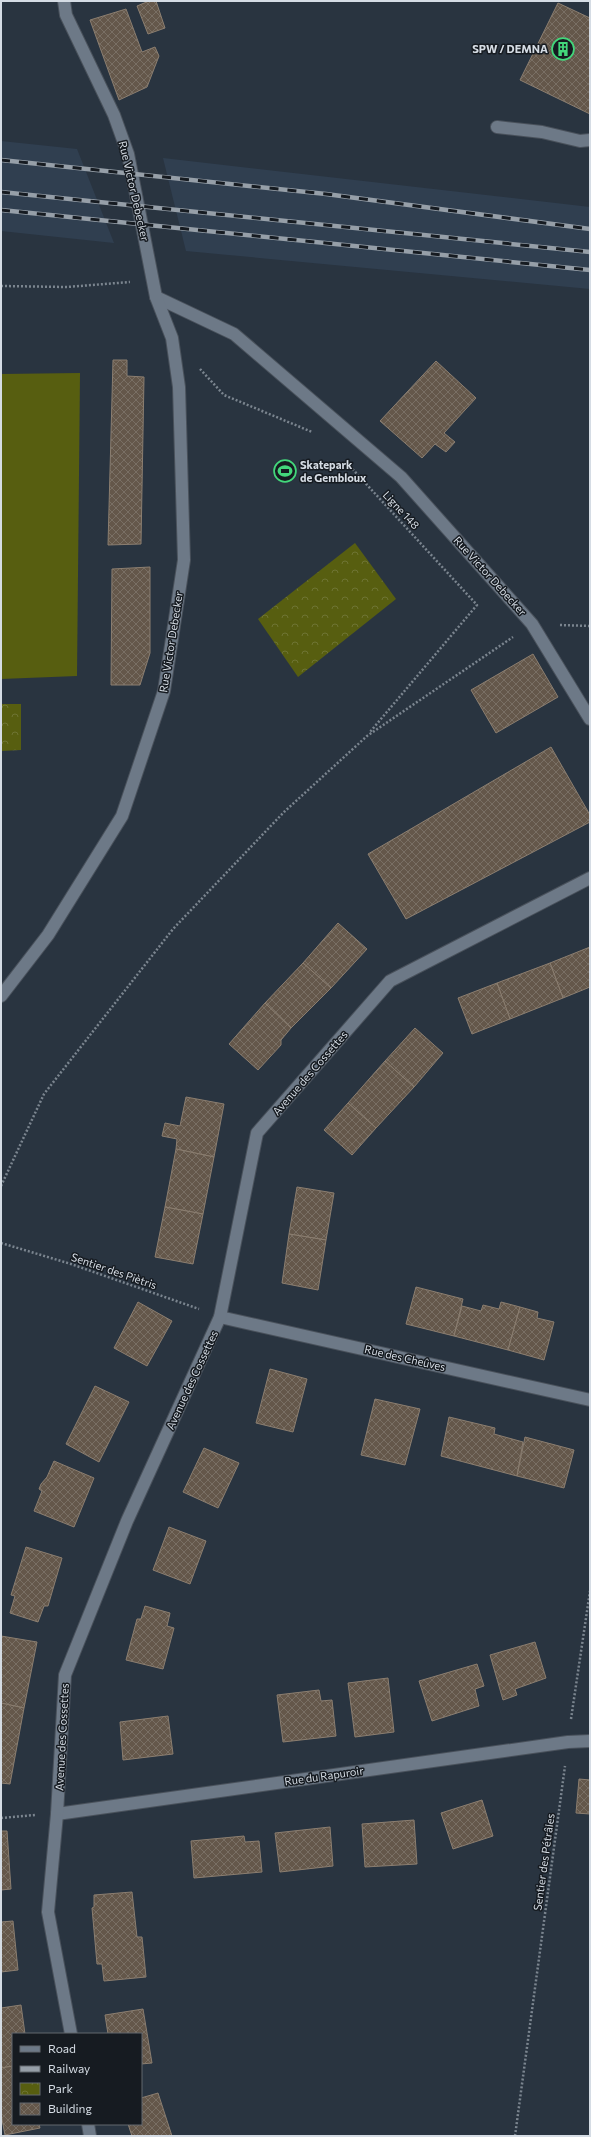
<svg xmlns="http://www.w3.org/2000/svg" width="591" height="2137" font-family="Commissioner,sans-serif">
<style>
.built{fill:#303f50}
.park{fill:url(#park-crowns)}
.garden{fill:#575e10}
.building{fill:url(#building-cross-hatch);stroke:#8b7e70}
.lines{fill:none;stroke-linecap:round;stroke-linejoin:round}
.service-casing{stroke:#49515b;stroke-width:14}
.minor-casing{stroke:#49515b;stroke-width:14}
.path{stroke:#7b858f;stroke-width:2.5;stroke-dasharray:2 2;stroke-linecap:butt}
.service{stroke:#6d7987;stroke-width:12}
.minor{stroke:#6d7987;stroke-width:12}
.rail-casing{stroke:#969fa8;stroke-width:4.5}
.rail{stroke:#161b21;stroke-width:3;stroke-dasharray:9;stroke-linecap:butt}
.labels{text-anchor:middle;stroke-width:3;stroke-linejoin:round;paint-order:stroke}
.poi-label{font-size:11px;font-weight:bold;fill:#d5dce4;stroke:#161b21;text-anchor:end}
.street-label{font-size:11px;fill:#d5dce4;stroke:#161b21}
</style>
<defs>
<pattern id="park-crowns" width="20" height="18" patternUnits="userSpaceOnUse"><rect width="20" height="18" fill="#575e10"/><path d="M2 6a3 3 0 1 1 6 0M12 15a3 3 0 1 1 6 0" fill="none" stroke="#6e7433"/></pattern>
<pattern id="building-cross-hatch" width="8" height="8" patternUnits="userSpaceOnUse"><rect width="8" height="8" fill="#64574a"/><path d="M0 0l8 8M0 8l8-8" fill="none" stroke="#796f64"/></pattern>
</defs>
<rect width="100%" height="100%" fill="#293440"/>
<!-- built -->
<g class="built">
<path d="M1 141 77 149 114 243 1 231Z"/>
<path d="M163 158 590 207V289L186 251Z"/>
</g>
<!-- park -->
<g class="park">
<path d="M355 543 396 599 298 677 258 619Z"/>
<path d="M1 704H21V750L1 751Z"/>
</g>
<!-- garden -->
<path class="garden" d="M80 373 77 676 1 679V374Z"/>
<!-- building -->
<g class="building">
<path d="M149 1H156L165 28 148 34 137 6Z"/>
<path d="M558 3 590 18V114L520 80Z"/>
<path d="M126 9 142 52 155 47 159 56 147 87 119 100 90 20Z"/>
<path d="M113 360H127V376L144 377 141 544 108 545Z"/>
<path d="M436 361 476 398 444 433 455 442 446 452 435 444 422 458 380 421Z"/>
<path d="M150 567V653L140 685H111L112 569Z"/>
<path d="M533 654 558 697 496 733 471 690Z"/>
<path d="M551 747 590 815V822L406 919 368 854Z"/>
<path d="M338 923 367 949 331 988 303 963Z"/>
<path d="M590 947V987L563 998 550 963Z"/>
<path d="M303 963 331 988 291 1028 265 1003Z"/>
<path d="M550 963 563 998 510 1019 497 983Z"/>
<path d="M497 983 510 1019 472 1034 458 998Z"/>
<path d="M265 1003 291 1028 281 1040V1045L258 1070 229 1044Z"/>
<path d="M415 1028 443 1053 414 1087 385 1061Z"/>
<path d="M385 1061 414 1087 376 1128 348 1103Z"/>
<path d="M186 1097 224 1104 214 1157 176 1149 177 1139 162 1136 165 1123 180 1126Z"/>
<path d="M348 1103 376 1128 352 1155 324 1130Z"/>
<path d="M176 1149 214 1157 203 1214 165 1207Z"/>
<path d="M297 1187 334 1193 326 1240 289 1234Z"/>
<path d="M165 1207 203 1214 193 1264 155 1257Z"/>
<path d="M289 1234 326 1240 318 1290 282 1283Z"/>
<path d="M416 1287 463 1299 454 1336 406 1324Z"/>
<path d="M138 1302 172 1321 147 1366 114 1348Z"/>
<path d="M501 1302 520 1307 508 1350 454 1336 462 1306 481 1311 483 1305 499 1309Z"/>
<path d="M520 1307 538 1312 537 1318 554 1322 544 1360 508 1350Z"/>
<path d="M270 1369 307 1379 293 1432 256 1423Z"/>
<path d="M95 1386 129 1402 99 1462 66 1444Z"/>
<path d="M375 1399 420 1409 405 1465 361 1455Z"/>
<path d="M449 1417 495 1428 494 1434 523 1442 517 1476 441 1456Z"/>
<path d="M525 1437 574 1450 564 1488 517 1476Z"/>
<path d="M204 1448 239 1463 218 1508 183 1492Z"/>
<path d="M54 1461 94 1478 74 1527 34 1511 42 1491 39 1489 41 1484 47 1477Z"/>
<path d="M169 1527 206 1541 190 1584 153 1570Z"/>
<path d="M26 1547 62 1558 48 1606H44L38 1622 10 1613 15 1596 11 1595Z"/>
<path d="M145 1606 170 1613 167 1626 174 1628 163 1669 126 1660 137 1619H141Z"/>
<path d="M1 1636 37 1642 24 1708 1 1703Z"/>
<path d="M535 1642 546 1678 515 1689 517 1695 503 1700 490 1655Z"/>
<path d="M477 1664 484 1686 475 1689 479 1706 432 1721 419 1681Z"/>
<path d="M388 1678 394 1732 355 1737 348 1683Z"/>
<path d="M319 1690 321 1701 332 1700 336 1736 283 1742 277 1695Z"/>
<path d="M1 1703 24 1708 10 1784 1 1783Z"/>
<path d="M168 1716 173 1754 123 1760 120 1722Z"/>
<path d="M579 1779 590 1780V1814L576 1813Z"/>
<path d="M482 1800 493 1836 453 1849 441 1813Z"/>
<path d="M414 1820 417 1864 365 1867 362 1824Z"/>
<path d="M330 1827 333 1866 280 1872 275 1833Z"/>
<path d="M1 1831H7L11 1889 1 1890Z"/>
<path d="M244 1836 245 1842 259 1841 262 1872 194 1878 191 1841Z"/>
<path d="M132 1892 137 1937H142L146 1977 104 1981 102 1964H97L92 1908 94 1907V1895Z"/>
<path d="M13 1921 18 1970 1 1972V1922Z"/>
<path d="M21 2005 25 2034H13V2066L1 2068V2008Z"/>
<path d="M143 2009 152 2063 141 2064V2034H108L105 2015Z"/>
<path d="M13 2066V2124H39L40 2128 5 2135 1 2114V2068Z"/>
<path d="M158 2093 172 2136H132L128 2124H141V2098Z"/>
</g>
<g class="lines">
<!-- service casing -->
<g class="service-casing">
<path id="service" d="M497 127 542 132 580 141 590 140"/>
</g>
<!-- minor casing -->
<g class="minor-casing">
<g id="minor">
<path d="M156 297 234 334 401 477 532 624 590 719"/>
<path d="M1 996 48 935 122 816 164 691 184 560 179 387 172 338 156 297 128 154 114 115 66 15 64 1"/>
<path d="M220 1317 590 1400"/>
<path d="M57 1814 568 1742 590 1741"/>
<path d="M71 2034 48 1912 57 1814 65 1675 127 1521 220 1317 257 1133 390 981 590 878"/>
<path d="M88 2124 90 2136"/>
</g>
</g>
<!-- path -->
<g class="path">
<path d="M1 286 67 287 130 282"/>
<path d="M200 369 224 395 312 432"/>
<path d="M347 463 477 605 370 732"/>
<path d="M560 625 590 626"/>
<path d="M1 1186 44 1094 173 929 284 812 367 736 513 637"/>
<path d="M1 1243 71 1264 199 1309"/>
<path d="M571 1719 590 1591"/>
<path d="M1 1818 35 1815"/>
<path d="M515 2136 565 1766"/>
</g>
<!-- service -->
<use href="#service" class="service"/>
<!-- minor -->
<use href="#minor" class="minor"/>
<!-- rail casing -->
<g class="rail-casing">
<g id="rail">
<path d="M1 160 326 194 590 229"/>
<path d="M1 192 590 252"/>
<path d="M1 210 590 270"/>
</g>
</g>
<!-- rail -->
<use href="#rail" class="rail"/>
</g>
<!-- icons -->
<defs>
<g id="building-ring" transform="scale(1.15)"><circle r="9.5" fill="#161b21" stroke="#43d77b" stroke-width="1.5"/><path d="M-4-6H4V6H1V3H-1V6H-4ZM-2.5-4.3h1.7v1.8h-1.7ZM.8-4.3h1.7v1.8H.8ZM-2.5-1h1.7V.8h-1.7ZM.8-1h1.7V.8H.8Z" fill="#43d77b"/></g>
<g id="stadium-ring" transform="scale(1.15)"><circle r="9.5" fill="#161b21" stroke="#43d77b" stroke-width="1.5"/><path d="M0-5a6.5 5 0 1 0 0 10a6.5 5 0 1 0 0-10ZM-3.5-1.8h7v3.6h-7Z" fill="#43d77b"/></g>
</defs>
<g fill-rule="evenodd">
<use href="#building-ring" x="563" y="49"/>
<use href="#stadium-ring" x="285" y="471"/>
</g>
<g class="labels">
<!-- poi labels -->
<g class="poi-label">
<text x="548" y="53">SPW / DEMNA</text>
<text x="300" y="469" text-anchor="start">Skatepark<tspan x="300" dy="13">de Gembloux</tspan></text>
</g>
<!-- street labels -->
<g class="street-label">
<text transform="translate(134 191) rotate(77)" y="4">Rue Victor Debecker</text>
<text transform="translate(401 510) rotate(47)" y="4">Ligne 148</text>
<text transform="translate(490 576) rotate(48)" y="4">Rue Victor Debecker</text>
<text transform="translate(171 642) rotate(-81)" y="4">Rue Victor Debecker</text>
<text transform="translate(310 1073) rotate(-49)" y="4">Avenue des Cossettes</text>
<text transform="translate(114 1271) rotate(19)" y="4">Sentier des Piètris</text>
<text transform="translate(405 1358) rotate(13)" y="4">Rue des Cheûves</text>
<text transform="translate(192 1380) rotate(-65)" y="4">Avenue des Cossettes</text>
<text transform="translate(62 1737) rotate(-87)" y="4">Avenue des Cossettes</text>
<text transform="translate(324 1776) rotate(-8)" y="4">Rue du Rapuroir</text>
<text transform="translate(544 1862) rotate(-82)" y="4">Sentier des Pétrâles</text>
</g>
</g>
<!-- border -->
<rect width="591" height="2137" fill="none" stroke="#d5dce4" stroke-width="4"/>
<!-- legend -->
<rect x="12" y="2033" width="130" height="92" fill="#161b21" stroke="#62686f"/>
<rect x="20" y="2046" width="20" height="6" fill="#6d7987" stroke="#62686f"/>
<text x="48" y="2053" font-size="12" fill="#d5dce4">Road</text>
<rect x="20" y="2066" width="20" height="6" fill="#969fa8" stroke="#62686f"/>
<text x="48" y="2073" font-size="12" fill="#d5dce4">Railway</text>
<rect x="20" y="2083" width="20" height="12" fill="url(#park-crowns)" stroke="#62686f"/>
<text x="48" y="2093" font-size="12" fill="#d5dce4">Park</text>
<rect x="20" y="2103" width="20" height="12" fill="url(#building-cross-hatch)" stroke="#62686f"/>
<text x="48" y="2113" font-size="12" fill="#d5dce4">Building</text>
</svg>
